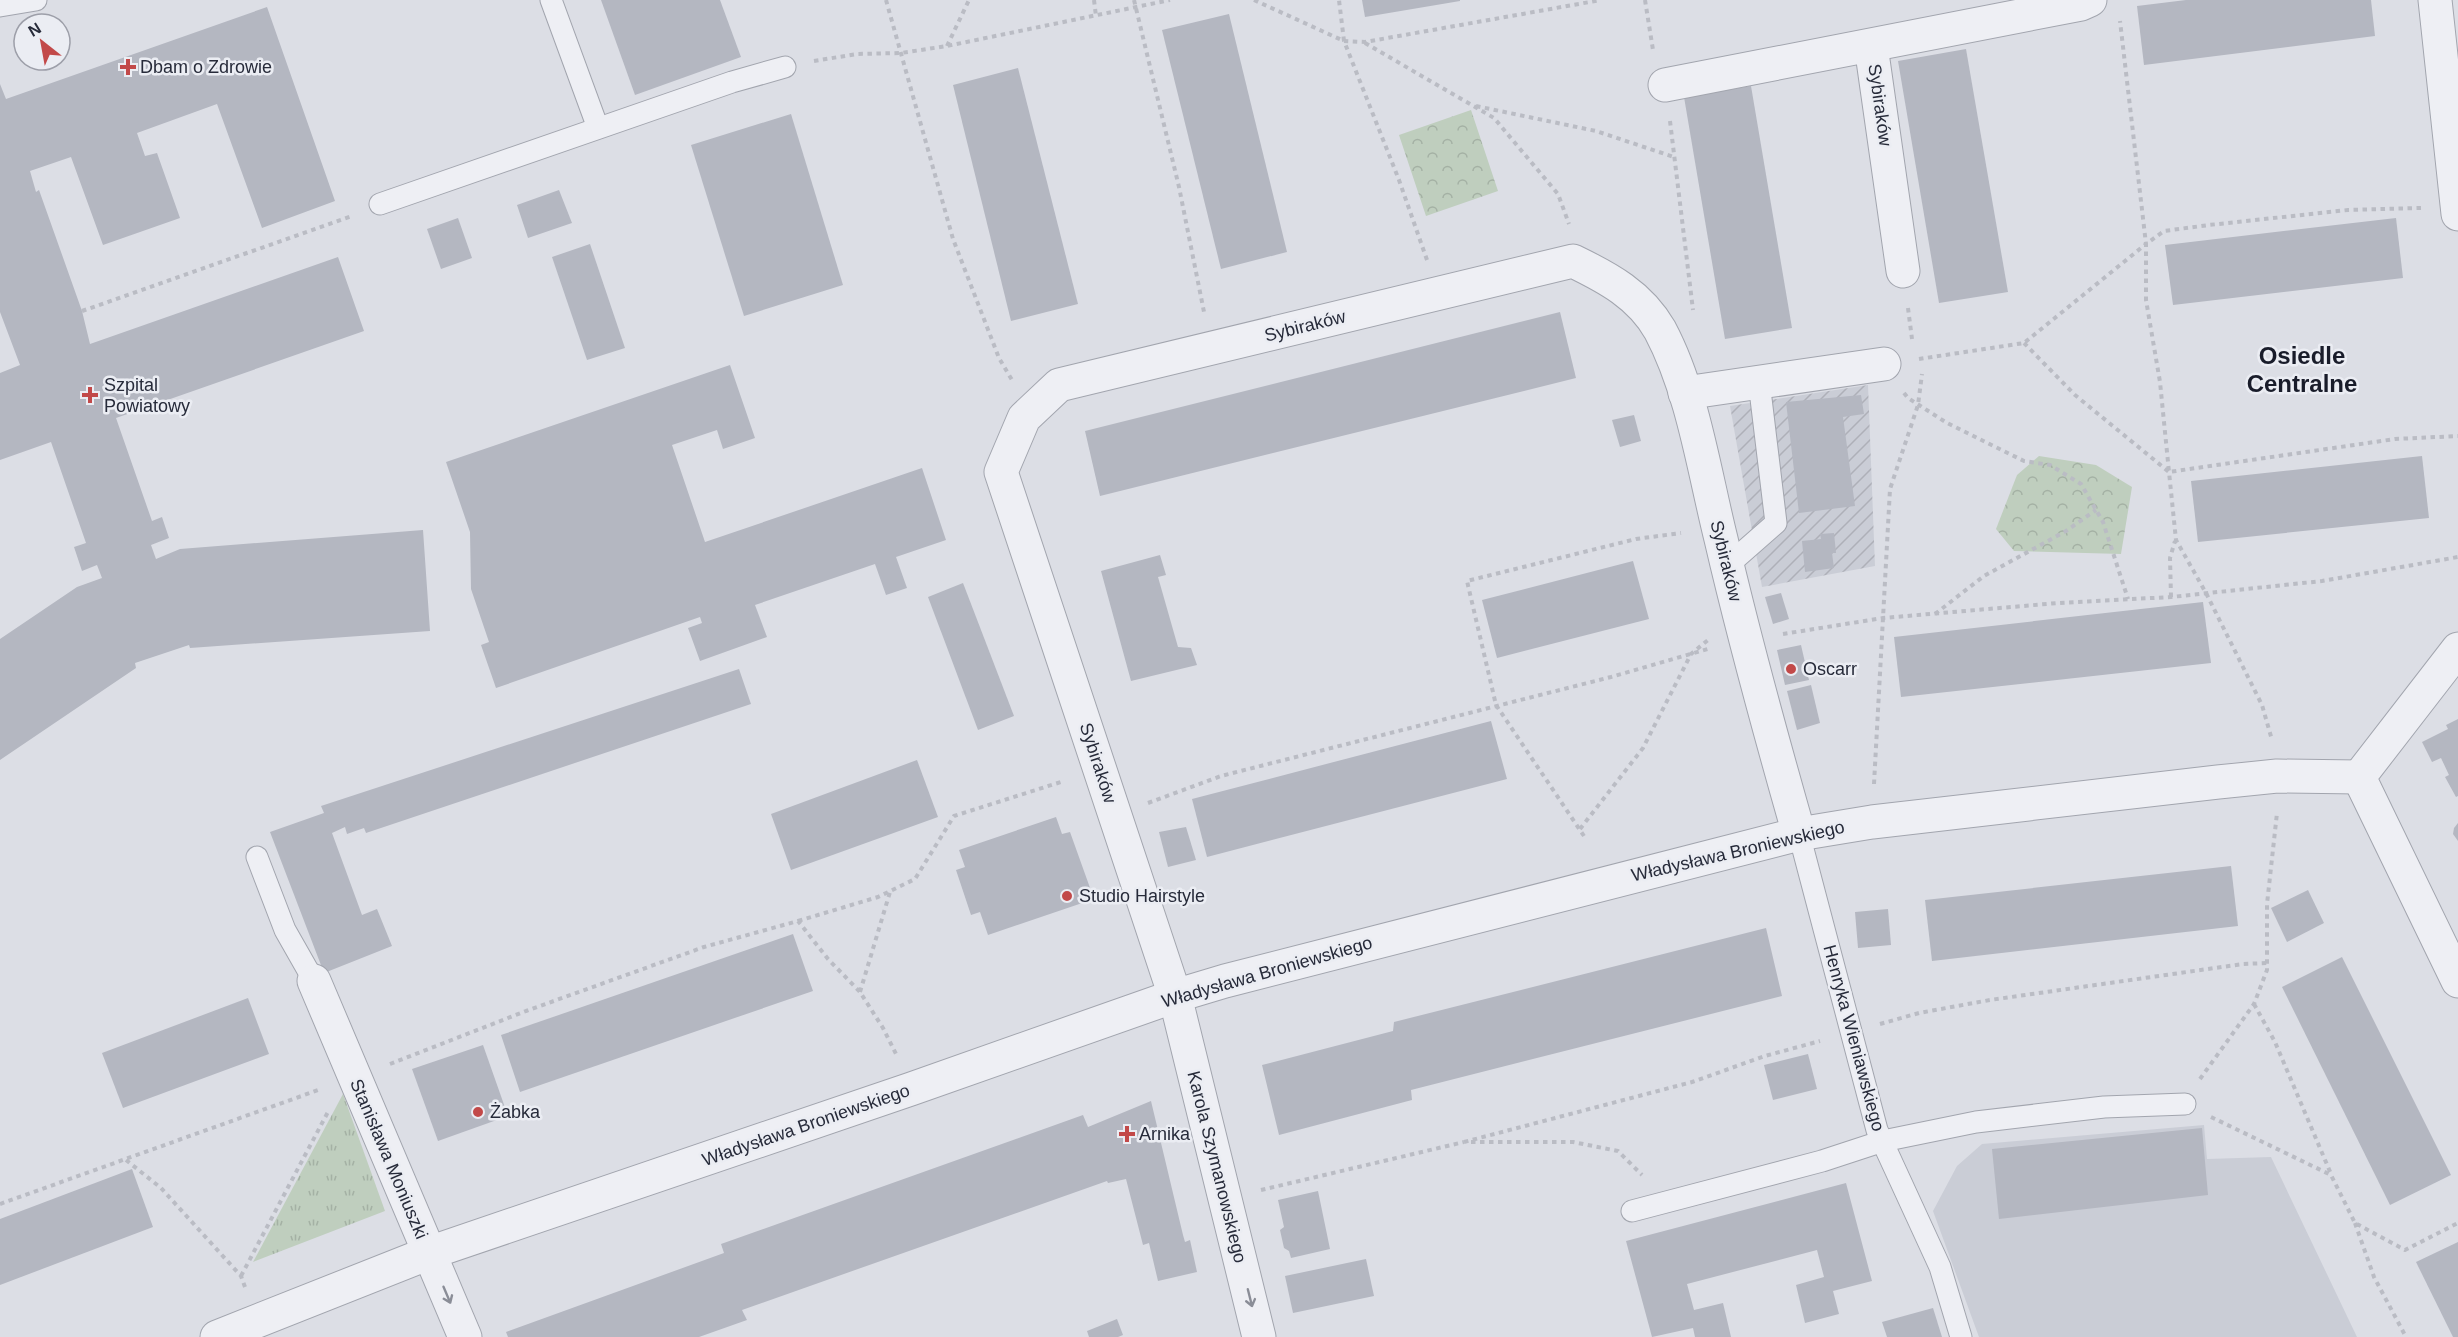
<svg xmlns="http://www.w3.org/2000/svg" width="2458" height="1337" font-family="Arial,sans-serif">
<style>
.built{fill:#cacdd6}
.industrial{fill:url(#industrial-furrows)}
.grass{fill:url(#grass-tufts)}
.park{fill:url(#park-crowns)}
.building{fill:#b4b7c1}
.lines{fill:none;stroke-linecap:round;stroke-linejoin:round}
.lane-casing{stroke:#a2a5ae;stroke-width:23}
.street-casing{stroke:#a2a5ae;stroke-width:35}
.path{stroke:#babcc4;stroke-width:4;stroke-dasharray:4.5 4.5;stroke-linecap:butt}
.lane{stroke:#eeeff4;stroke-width:21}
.street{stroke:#eeeff4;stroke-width:33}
.oneway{stroke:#8a8d97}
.poi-dot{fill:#c24949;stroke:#ebedf3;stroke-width:2}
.labels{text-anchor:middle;stroke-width:5;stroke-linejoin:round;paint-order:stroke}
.poi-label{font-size:18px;fill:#272b3a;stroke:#ebedf3;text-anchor:start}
.street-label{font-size:18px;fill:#272b3a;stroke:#ebedf3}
.district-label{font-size:24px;font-weight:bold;fill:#191c2a;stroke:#ebedf3}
</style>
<defs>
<pattern id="industrial-furrows" width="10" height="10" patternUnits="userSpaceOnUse" patternTransform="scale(1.5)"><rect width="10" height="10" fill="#cacdd6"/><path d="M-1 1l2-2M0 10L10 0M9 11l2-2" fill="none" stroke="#aeb0b8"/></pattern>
<pattern id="grass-tufts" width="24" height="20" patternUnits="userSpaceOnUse" patternTransform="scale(1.5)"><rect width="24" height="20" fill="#bfcebe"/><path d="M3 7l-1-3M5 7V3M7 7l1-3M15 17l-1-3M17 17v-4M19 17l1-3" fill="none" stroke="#a4b1a4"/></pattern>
<pattern id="park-crowns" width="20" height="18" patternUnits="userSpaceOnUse" patternTransform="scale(1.5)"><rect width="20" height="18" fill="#bfcebe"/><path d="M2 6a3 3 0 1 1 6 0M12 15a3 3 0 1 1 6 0" fill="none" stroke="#a4b1a4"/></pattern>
</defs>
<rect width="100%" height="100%" fill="#dcdee5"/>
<!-- built -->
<path class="built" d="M2204 1125 2207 1159 2271 1157 2357 1337H1979L1933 1211 1957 1166 1982 1144Z"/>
<!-- industrial -->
<path class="industrial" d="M1868 385 1875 566 1762 587 1730 406Z"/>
<!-- grass -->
<path class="grass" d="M343 1094 385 1211 253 1262Z"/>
<!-- park -->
<g class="park">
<path d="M1471 110 1498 191 1426 216 1399 135Z"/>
<path d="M2039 456 2096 465 2132 487 2121 554 2014 551 1996 529 2017 475Z"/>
</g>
<!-- building -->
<g class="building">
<path d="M601 0H720L741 57 635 95Z"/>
<path d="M1362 0H1460V1L1365 17Z"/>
<path d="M2186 0H2371L2375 36 2144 65 2137 6Z"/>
<path d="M267 7 335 201 262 228 217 104 137 133 145 156 157 153 180 218 103 245 71 157 30 171 36 192 39 190 82 311 90 344 338 257 364 331 116 418 152 521 162 517 169 538 151 545 156 559 180 549 423 530 430 631 190 648 189 645 135 663 136 668 0 760V639L77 587 102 578 97 565 82 571 74 547 86 543 51 442 0 460V373L20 365 0 312V84L6 99Z"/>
<path d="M1229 14 1287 252 1221 269 1162 30Z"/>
<path d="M1966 49 2008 292 1939 303 1898 61Z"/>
<path d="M1018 68 1078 304 1011 321 953 85Z"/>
<path d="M1751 86 1792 328 1725 339 1684 97Z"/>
<path d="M791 114 843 285 744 316 691 145Z"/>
<path d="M559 190 572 223 528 238 517 205Z"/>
<path d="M458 218 472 258 441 269 427 229Z"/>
<path d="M2396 218 2403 278 2173 305 2165 245Z"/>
<path d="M590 244 625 348 587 360 552 257Z"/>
<path d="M1560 312 1576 378 1100 496 1085 431Z"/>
<path d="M730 365 755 438 723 449 717 430 672 445 705 542 922 468 946 540 896 557 907 588 886 595 875 564 755 605 767 637 700 661 688 628 702 623 700 617 496 688 481 645 489 642 471 589 470 532 446 462Z"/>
<path d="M1861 395 1864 414 1843 417 1855 506 1799 513 1786 402Z"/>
<path d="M1634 415 1641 441 1620 447 1612 420Z"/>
<path d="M2422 456 2429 518 2198 542 2191 481Z"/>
<path d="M1834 533 1836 553H1832L1834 568 1805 572 1802 541 1821 539 1820 534Z"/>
<path d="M1160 555 1166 575 1158 577 1178 647 1191 648 1197 665 1131 681 1101 571Z"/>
<path d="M1633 561 1649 619 1497 658 1482 600Z"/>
<path d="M963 583 1014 716 978 730 928 597Z"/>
<path d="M1781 593 1789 619 1773 624 1765 597Z"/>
<path d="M2203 602 2211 663 1901 697 1894 637Z"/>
<path d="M1801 645 1809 680 1785 685 1777 650Z"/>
<path d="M739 669 751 704 366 833 364 828 347 834 345 827 332 833 362 915 377 909 392 946 324 973 270 832 324 813 321 806Z"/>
<path d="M1811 685 1820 723 1797 730 1787 691Z"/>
<path d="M2458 719V796L2456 797 2445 777 2449 775 2441 758 2432 762 2422 742 2448 729 2446 725Z"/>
<path d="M1491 721 1507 779 1207 857 1192 799Z"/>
<path d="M917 760 938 817 791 870 771 814Z"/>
<path d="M1056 817 1062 834 1070 832 1094 899 988 935 980 912 971 915 956 870 965 867 959 850Z"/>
<path d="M2458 823V841L2453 834 2454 828Z"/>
<path d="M1186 827 1196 860 1168 867 1159 832Z"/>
<path d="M2231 866 2238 926 1932 961 1925 900Z"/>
<path d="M2308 890 2324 923 2287 942 2271 908Z"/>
<path d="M1888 909 1891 945 1858 948 1855 912Z"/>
<path d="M1766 928 1782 996 1411 1090 1412 1100 1279 1135 1262 1065 1393 1031 1394 1022Z"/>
<path d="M793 934 813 991 520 1092 501 1035Z"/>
<path d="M2342 957 2451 1175 2390 1205 2282 987Z"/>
<path d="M248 998 269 1054 123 1108 102 1053Z"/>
<path d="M483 1045 508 1116 438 1141 412 1069Z"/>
<path d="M1808 1054 1817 1089 1773 1100 1764 1065Z"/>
<path d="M1151 1101 1183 1235 1185 1242 1190 1240 1197 1272 1158 1281 1149 1243 1143 1245 1126 1179 1108 1183 1107 1181 742 1310 747 1320 699 1337H508L506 1332 724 1253 721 1244 1083 1115 1088 1127Z"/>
<path d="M2202 1128 2208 1195 1999 1219 1992 1149Z"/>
<path d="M132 1169 153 1227 0 1285V1219Z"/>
<path d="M1846 1183 1872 1281 1833 1291 1839 1314 1805 1323 1796 1285 1824 1277 1817 1250 1687 1284 1694 1310 1723 1303 1731 1337H1695L1693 1328 1652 1337 1626 1241Z"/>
<path d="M1318 1191 1330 1249 1291 1258 1289 1251 1284 1248 1280 1230 1284 1227 1278 1200Z"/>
<path d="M2458 1242V1337H2453L2416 1262Z"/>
<path d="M1366 1259 1374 1296 1293 1313 1285 1276Z"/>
<path d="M1933 1308 1942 1337H1887L1882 1322Z"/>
<path d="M1117 1319 1123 1335 1118 1337H1089L1087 1331Z"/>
</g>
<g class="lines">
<!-- lane casing -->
<g class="lane-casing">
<g id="lane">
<path d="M551 0 598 128"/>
<path d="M0 6 36 0"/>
<path d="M380 204 732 82 785 67"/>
<path d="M1727 566 1776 523 1759 382"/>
<path d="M1799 834 1877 1130 1940 1267 1961 1337"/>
<path d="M257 857 285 930 314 981"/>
<path d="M1632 1211 1822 1161 1883 1141 1976 1122 2104 1107 2185 1104"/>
</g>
</g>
<!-- street casing -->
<g class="street-casing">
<g id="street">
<path d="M2435 0 2458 214"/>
<path d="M1871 46 1903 271"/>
<path d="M1665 85 2081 4 2090 0"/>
<path d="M1685 393 1884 364"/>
<path d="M2458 649 2359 777 2458 981"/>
<path d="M314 981 465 1337"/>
<path d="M217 1337 429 1253 911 1089 1175 996 1225 981 1799 834 1872 822 2218 782 2277 776 2359 777"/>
<path d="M1259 1337 1175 996 1001 472 1024 418 1059 385 1573 261C1608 278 1640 295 1660 330 1693 392 1704 471 1721 539 1744 638 1771 736 1799 834"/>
</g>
</g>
<!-- path -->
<g class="path">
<path d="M886 0 953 239 999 358 1012 380"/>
<path d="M1094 0 1096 16"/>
<path d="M1134 0 1179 187 1204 312"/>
<path d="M1254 0 1344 41 1339 0"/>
<path d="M1645 0 1653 50"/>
<path d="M1365 43 1494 118 1558 194 1569 224"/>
<path d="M947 46 969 0"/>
<path d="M814 61 857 54 901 53 947 46 1170 0"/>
<path d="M1476 106 1596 131 1674 157"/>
<path d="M1670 121 1693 310"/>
<path d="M2421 208 2348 210 2209 225 2164 231 2146 244V300L2160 382 2169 472 2395 439 2458 436"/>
<path d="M1427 260 1399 180 1344 41 1365 42 1601 0"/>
<path d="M1908 308 1912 339"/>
<path d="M82 311 352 216"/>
<path d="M2024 343 2075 395 2169 472 2176 540 2206 593 2262 705 2272 740"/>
<path d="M1919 359 2024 343 2146 244 2120 21"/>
<path d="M1904 393 1908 398 1947 423 2024 461 2050 465 2081 484 2103 522 2128 599"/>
<path d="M2171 597 2170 558 2175 541"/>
<path d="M1935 614 1984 576 2066 531 2096 510"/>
<path d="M1783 634 1883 618 2058 603 2171 597 2322 581 2458 557"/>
<path d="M1874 784 1890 489 1918 405 1922 374"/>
<path d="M1148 803 1221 776 1611 677 1711 648"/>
<path d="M1580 829 1643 748 1691 654 1708 640"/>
<path d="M1584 836 1496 705 1467 581 1636 539 1681 533"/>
<path d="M798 921 878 897 915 879 954 816 1064 781"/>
<path d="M860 992 890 892"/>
<path d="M2254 1004 2275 1042 2331 1174"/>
<path d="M1880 1024 1919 1013 1990 1000 2243 964 2267 963"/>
<path d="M390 1064 526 1011 704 947 798 921 828 959 860 992 883 1028 897 1056"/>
<path d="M2200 1079 2254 1004 2267 970V904L2277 813"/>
<path d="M2211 1117 2331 1175 2355 1223 2405 1250 2458 1223"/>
<path d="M1464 1142 1692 1082 1765 1056 1820 1041"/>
<path d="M1471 1142H1573L1618 1151 1642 1175"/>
<path d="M126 1160 161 1188 241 1276 245 1287"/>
<path d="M1261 1190 1464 1142"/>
<path d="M0 1204 321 1089"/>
<path d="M2355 1223 2374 1277 2406 1337"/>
<path d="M241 1276 329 1110"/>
</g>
<!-- lane -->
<use href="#lane" class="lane"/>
<!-- street -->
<use href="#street" class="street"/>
</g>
<!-- one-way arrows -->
<defs><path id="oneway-shaft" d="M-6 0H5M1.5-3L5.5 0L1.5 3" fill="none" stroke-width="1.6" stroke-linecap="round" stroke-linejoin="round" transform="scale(1.5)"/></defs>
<g class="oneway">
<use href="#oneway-shaft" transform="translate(447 1295) rotate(67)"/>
<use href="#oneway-shaft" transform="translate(1250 1298) rotate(76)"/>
</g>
<!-- markers -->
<g class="poi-dot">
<path d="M125 58h6v6h6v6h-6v6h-6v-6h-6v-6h6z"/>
<path d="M87 386h6v6h6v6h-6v6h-6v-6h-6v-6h6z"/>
<circle cx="1791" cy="669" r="6"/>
<circle cx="1067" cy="896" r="6"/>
<circle cx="478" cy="1112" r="6"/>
<path d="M1124 1125h6v6h6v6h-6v6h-6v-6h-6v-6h6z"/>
</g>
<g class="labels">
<!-- poi labels -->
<g class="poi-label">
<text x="140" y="73">Dbam o Zdrowie</text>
<text x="104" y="391">Szpital<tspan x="104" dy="21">Powiatowy</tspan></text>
<text x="1803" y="675">Oscarr</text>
<text x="1079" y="902">Studio Hairstyle</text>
<text x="490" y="1118">Żabka</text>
<text x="1139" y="1140">Arnika</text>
</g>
<!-- street labels -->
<g class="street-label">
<text transform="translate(1880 105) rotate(82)" y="6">Sybiraków</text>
<text transform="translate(1305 326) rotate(-14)" y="6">Sybiraków</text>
<text transform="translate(1726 561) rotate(76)" y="6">Sybiraków</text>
<text transform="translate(1098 763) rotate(72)" y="6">Sybiraków</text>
<text transform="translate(1738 851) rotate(-13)" y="6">Władysława Broniewskiego</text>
<text transform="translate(1267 972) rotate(-16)" y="6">Władysława Broniewskiego</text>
<text transform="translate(1854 1038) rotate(75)" y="6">Henryka Wieniawskiego</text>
<text transform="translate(806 1125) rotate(-19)" y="6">Władysława Broniewskiego</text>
<text transform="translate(389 1159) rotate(67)" y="6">Stanisława Moniuszki</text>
<text transform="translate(1217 1167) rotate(76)" y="6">Karola Szymanowskiego</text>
</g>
<!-- district labels -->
<g class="district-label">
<text x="2302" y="364">Osiedle<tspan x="2302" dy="28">Centralne</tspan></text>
</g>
</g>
<!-- north arrow -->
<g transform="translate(42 42) rotate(329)"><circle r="28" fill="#ebedf3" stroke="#9d9fa9" stroke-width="1.5"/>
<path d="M0-4.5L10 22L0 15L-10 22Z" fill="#c24949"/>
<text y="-9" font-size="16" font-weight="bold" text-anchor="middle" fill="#272b3a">N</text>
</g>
</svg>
